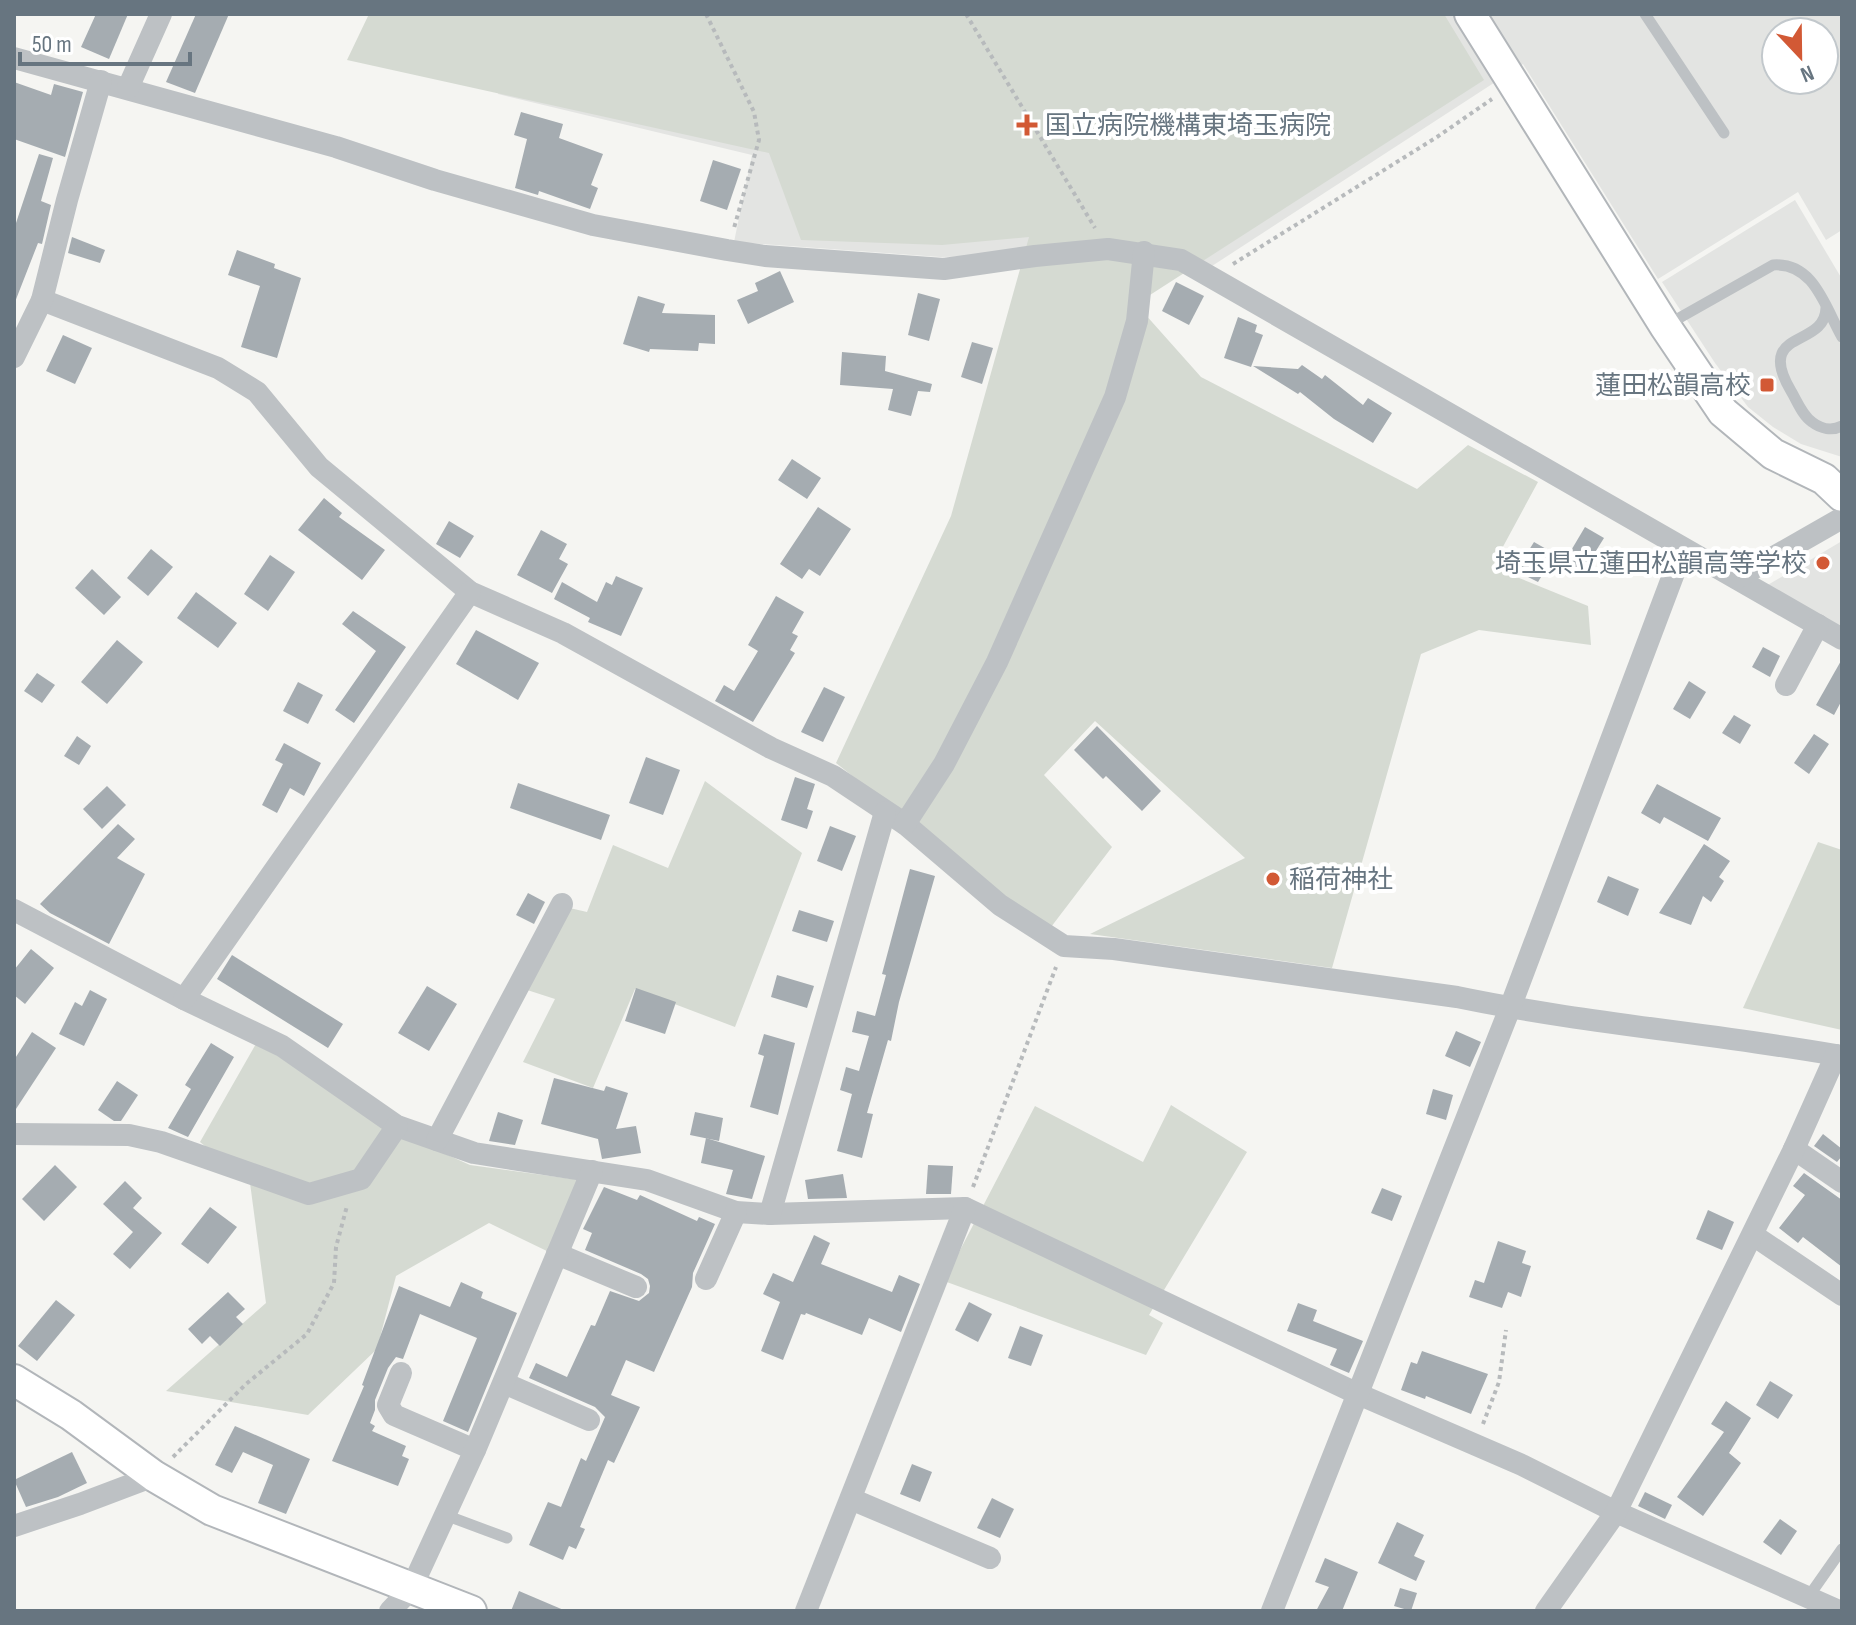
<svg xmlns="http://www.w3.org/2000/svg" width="1856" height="1625" font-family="'Sofia Sans Condensed','Noto Sans JP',sans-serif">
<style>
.built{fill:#e3e4e2;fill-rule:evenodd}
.green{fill:#d5dad2}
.building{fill:#a5acb1}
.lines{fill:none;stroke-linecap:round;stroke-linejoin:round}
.secondary-casing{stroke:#b2b6ba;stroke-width:34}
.path{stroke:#b7babc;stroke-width:4;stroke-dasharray:4 4;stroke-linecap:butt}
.lane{stroke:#bdc1c4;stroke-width:11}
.street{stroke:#bdc1c4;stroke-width:22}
.secondary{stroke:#fff;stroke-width:30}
.poi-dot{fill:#d25935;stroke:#fff;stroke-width:3}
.labels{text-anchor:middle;stroke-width:8;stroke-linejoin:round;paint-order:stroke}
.poi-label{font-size:26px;fill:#677580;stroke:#fff;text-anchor:start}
</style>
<rect width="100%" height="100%" fill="#f5f5f2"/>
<!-- built -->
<g class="built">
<path d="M512 14H1842V230L1826 240 1798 192 1658 279 1523 64 1212 266 994 256 940 257 734 242 752 155 498 94ZM1776 32H1824V80H1776Z"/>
<path d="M1795 200 1842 279V457L1801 444 1773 427 1748 407 1715 363 1662 282Z"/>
<path d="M1842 541V629L1766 586Z"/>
</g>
<!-- green -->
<g class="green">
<path d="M369 14H1444L1484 80 1136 304 1201 377 1417 489 1468 445 1538 482 1492 567 1588 606 1591 645 1479 630 1421 654 1332 968 1090 934 1245 858 1095 721 1044 775 1112 847 1048 931 836 763 951 516 1029 237 942 245 801 240 769 153 347 60Z"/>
<path d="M705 781 802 853 735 1027 635 989 593 1088 523 1062 555 999 521 988 561 906 587 912 613 845 668 868Z"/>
<path d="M1818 842 1842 850V1030L1743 1008Z"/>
<path d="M257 1042 383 1126 470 1165 580 1180 551 1253 489 1223 396 1276 377 1349 308 1415 166 1391 266 1303 250 1183 200 1142Z"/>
<path d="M1171 1105 1247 1152 1149 1315 1163 1323 1146 1355 944 1281 1035 1106 1143 1162Z"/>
</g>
<!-- building -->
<g class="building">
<path d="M96 14H128L109 59 81 47Z"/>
<path d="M196 14H229L195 93 166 82Z"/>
<path d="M14 82 51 95 54 84 83 92 65 157 14 139Z"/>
<path d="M521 112 563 124 559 138 603 154 591 185 598 188 590 209 539 191 538 195 515 188 527 139 514 135Z"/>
<path d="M39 154 53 158 41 201 51 205 42 244 38 243 15 302 14 229Z"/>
<path d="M713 160 741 169 727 210 700 201Z"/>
<path d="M72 237 105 250 100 263 68 253Z"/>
<path d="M237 250 275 264 274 268 301 278 277 358 241 347 260 286 228 275Z"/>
<path d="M780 271 794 302 748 324 737 300 758 291 755 283Z"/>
<path d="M1176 282 1204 296 1189 325 1162 311Z"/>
<path d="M918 293 940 299 929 341 908 335Z"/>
<path d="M638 296 665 304 662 313 715 315V344L699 343 698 351 650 349 649 352 623 344Z"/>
<path d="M1238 317 1257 325 1255 332 1263 335 1251 367 1224 358Z"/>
<path d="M63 335 92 348 75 384 46 371Z"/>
<path d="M972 342 993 348 982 384 961 377Z"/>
<path d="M842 352 886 356 885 371 932 384 930 392 918 391 911 416 888 410 893 389 840 385Z"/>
<path d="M1302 365 1322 379 1325 375 1363 405 1368 398 1392 413 1373 443 1334 419 1300 392 1298 394 1253 366 1298 369Z"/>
<path d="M792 459 821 478 807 499 778 480Z"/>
<path d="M324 498 342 513 339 517 385 550 362 580 298 530Z"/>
<path d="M818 507 851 529 820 576 809 569 802 579 780 564Z"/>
<path d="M449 521 474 536 460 558 436 544Z"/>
<path d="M1585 527 1604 538 1581 575 1563 564Z"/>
<path d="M541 530 567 544 559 559 568 564 552 593 517 575Z"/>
<path d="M1534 542 1555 554 1538 582 1516 571Z"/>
<path d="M151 549 173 567 148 596 127 578Z"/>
<path d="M270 555 295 572 268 611 244 594Z"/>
<path d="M92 569 121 597 104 615 75 588Z"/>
<path d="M616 576 643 588 621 636 588 622 590 618 554 599 562 582 597 602 606 582 612 585Z"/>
<path d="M196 592 237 623 218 648 177 618Z"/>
<path d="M776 596 804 612 792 633 798 636 790 650 795 653 753 722 715 701 724 685 734 691 758 651 748 645Z"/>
<path d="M353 611 406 647 354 723 335 710 376 651 342 624Z"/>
<path d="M476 630 539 663 518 700 456 664Z"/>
<path d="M117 640 143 662 107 704 81 682Z"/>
<path d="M1763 647 1780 656 1770 677 1752 667Z"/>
<path d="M1842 659V700L1834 715 1816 705Z"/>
<path d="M37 673 55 685 42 703 24 691Z"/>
<path d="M1689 681 1706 692 1690 719 1673 709Z"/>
<path d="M298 682 323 695 308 724 283 711Z"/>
<path d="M824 687 845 697 823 742 801 732Z"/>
<path d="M1734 715 1751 725 1740 744 1722 733Z"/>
<path d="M1097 726 1161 791 1142 811 1106 776 1103 779 1074 750Z"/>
<path d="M1814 734 1829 744 1809 774 1794 763Z"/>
<path d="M77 736 91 746 79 765 64 756Z"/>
<path d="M284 743 321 763 304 796 290 788 277 813 262 805 283 764 275 760Z"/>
<path d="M646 757 680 770 663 815 629 803Z"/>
<path d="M795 777 815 784 807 809 813 811 807 829 781 820Z"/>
<path d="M518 783 610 815 601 840 510 808Z"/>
<path d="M1657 784 1721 818 1708 841 1664 817 1660 824 1641 813Z"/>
<path d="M107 786 126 805 102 829 83 809Z"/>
<path d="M118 824 135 839 117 858 145 874 109 944 50 913 40 904Z"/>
<path d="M830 826 856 836 842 871 817 861Z"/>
<path d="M1704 844 1730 861 1719 877 1724 881 1711 902 1703 896 1691 925 1659 913Z"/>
<path d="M910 869 935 876 899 1002 891 1041 888 1040 867 1113 873 1114 862 1158 837 1151 852 1094 840 1090 846 1067 859 1071 869 1036 852 1032 857 1011 875 1016 886 975 882 974Z"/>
<path d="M1608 876 1639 889 1628 916 1597 902Z"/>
<path d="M528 893 545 902 534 924 516 915Z"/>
<path d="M799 910 834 921 827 942 792 931Z"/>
<path d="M31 949 54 968 25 1004 14 995V970Z"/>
<path d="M232 955 343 1024 328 1048 217 979Z"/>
<path d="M777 975 814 986 807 1008 771 997Z"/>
<path d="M427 986 457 1004 429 1051 398 1033Z"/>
<path d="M636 988 676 1002 665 1034 625 1021Z"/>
<path d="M90 990 107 999 84 1046 59 1034 75 1002 82 1006Z"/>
<path d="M1456 1031 1481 1042 1470 1067 1445 1056Z"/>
<path d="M32 1032 56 1048 14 1112V1060Z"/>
<path d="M764 1034 795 1043 778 1115 750 1107 764 1056 758 1054Z"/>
<path d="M211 1043 234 1057 188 1137 168 1128 191 1089 185 1085Z"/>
<path d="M554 1078 604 1091 606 1086 628 1093 616 1129 636 1126 641 1153 602 1159 598 1139 541 1124Z"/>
<path d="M117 1081 138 1095 121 1121H114L98 1110Z"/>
<path d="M1433 1089 1453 1095 1446 1120 1426 1114Z"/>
<path d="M498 1112 523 1120 515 1145 489 1141Z"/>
<path d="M695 1112 723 1118 719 1141 690 1135Z"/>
<path d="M1823 1134 1842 1149V1156L1837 1162 1814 1146Z"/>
<path d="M706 1138 765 1156 752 1199 726 1194 733 1170 701 1163Z"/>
<path d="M55 1165 77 1187 44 1221 22 1199Z"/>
<path d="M928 1165 953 1166 951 1194H926Z"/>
<path d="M1804 1173 1842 1200V1267L1803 1237 1798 1243 1779 1228 1805 1195 1793 1186Z"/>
<path d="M843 1174 847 1198 808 1199 805 1180Z"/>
<path d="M125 1181 142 1198 133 1208 162 1233 130 1269 113 1254 133 1232 103 1204Z"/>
<path d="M604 1187 637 1200 640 1195 697 1221 699 1217 715 1224 693 1273 692 1287 654 1372 626 1360 611 1395 640 1407 614 1463 608 1460 580 1527 585 1529 576 1549 569 1546 563 1560 529 1545 548 1502 561 1507 581 1458 586 1461 605 1417 595 1407 529 1378 536 1363 567 1377 591 1325 595 1326 610 1291 639 1301 649 1293 650 1286 648 1279 641 1274 585 1250 592 1233 583 1229Z"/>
<path d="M1382 1188 1402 1196 1392 1221 1371 1213Z"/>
<path d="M210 1207 237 1227 208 1264 181 1244Z"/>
<path d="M1708 1210 1734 1222 1722 1250 1696 1239Z"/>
<path d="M814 1235 830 1243 821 1264 892 1292 899 1275 920 1284 901 1332 869 1318 862 1335 806 1313 805 1315 801 1314 783 1360 761 1351 780 1302 763 1294 773 1273 793 1282Z"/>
<path d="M1498 1241 1526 1251 1522 1263 1531 1266 1521 1297 1508 1292 1502 1308 1469 1297 1475 1280 1484 1283Z"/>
<path d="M461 1282 483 1292 481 1298 517 1313 468 1432 443 1421 477 1338 420 1314 403 1359 396 1357 388 1368 375 1400V1410L370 1423 375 1426 372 1431 406 1446 402 1456 409 1459 398 1486 332 1461 364 1386 362 1385 399 1286 450 1307Z"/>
<path d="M228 1292 245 1309 236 1317 243 1324 220 1346 210 1336 202 1344 188 1329Z"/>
<path d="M56 1300 75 1315 37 1361 18 1346Z"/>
<path d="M969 1302 992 1314 978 1342 955 1330Z"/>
<path d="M1298 1303 1317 1310 1313 1321 1363 1341 1349 1373 1330 1365 1337 1349 1287 1331Z"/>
<path d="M1020 1326 1043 1335 1031 1366 1008 1358Z"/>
<path d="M1422 1351 1488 1374 1471 1414 1426 1396 1425 1399 1401 1390 1411 1362 1417 1364Z"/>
<path d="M1770 1381 1793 1395 1778 1419 1756 1405Z"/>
<path d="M1726 1401 1751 1418 1729 1453 1741 1463 1703 1516 1677 1497 1724 1432 1711 1424Z"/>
<path d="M235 1426 310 1459 286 1514 258 1503 273 1465 243 1452 232 1473 215 1465Z"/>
<path d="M72 1452 87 1483 58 1497 26 1507 14 1480Z"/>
<path d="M912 1464 932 1472 920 1502 900 1494Z"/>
<path d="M1645 1492 1672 1505 1665 1519 1638 1506Z"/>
<path d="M992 1498 1014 1509 1000 1538 977 1528Z"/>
<path d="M1780 1519 1797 1531 1781 1555 1763 1542Z"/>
<path d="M1397 1522 1424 1535 1414 1556 1425 1561 1416 1581 1378 1563Z"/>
<path d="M1325 1558 1358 1572 1342 1611H1316L1329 1587 1315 1582Z"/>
<path d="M1400 1588 1417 1593 1411 1611 1394 1606Z"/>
<path d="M519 1591 566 1611H511Z"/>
</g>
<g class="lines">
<!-- secondary casing -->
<g class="secondary-casing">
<g id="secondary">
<path d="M1470 14 1665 326 1723 412 1773 454 1824 479 1842 496"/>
<path d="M14 1380 71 1415 154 1476 212 1510 471 1611"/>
</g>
</g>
<!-- path -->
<g class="path">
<path d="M706 14 754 112 759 140 734 228"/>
<path d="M966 14 1095 228"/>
<path d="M1233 264 1437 137 1492 99"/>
<path d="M973 1187 1056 967"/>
<path d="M1483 1424 1499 1382 1506 1330"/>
<path d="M173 1457 246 1384 307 1334 334 1283 336 1247 347 1206"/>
</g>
<!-- lane -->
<g class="lane">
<path d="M1645 14 1724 133"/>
<path d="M1826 308C1825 349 1754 328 1791 391 1797 401 1802 415 1812 422 1821 429 1832 431 1842 426"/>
<path d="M1665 326 1773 265C1814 262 1825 307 1842 337"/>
<path d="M445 1515 507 1538"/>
<path d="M1809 1596 1842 1549"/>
</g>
<!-- street -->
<g class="street">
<path d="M14 58 336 147 435 180 593 225 727 250 765 256 944 269 1035 256 1108 249 1181 260 1842 639"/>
<path d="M128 88 161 14"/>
<path d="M42 300 218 368 257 392 319 467 470 592 563 633 771 748 833 776 905 824 1000 905 1064 946 1114 949 1457 997C1582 1023 1710 1033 1836 1055L1842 1059"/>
<path d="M14 357 42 300 67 200 101 81"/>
<path d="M1737 578 1842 518"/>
<path d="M1786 685 1818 625"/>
<path d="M905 824 944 764 997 662 1115 397 1137 321 1144 252"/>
<path d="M14 910 184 999 282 1046 397 1126 474 1153 647 1180 736 1212 770 1214 965 1208 1358 1394 1522 1465 1616 1512 1839 1611"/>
<path d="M184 999 470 592"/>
<path d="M14 1134 129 1135 161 1142 309 1194 361 1179 397 1126"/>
<path d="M437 1140 562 904"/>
<path d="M1794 1149 1842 1182"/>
<path d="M770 1214 885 812"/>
<path d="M1753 1235 1842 1295"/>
<path d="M557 1254 636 1287"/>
<path d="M706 1279 736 1212"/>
<path d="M401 1373 388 1405 394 1415 475 1450"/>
<path d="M504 1383 589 1420"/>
<path d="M851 1499 990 1558"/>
<path d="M14 1526 80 1504 154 1476"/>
<path d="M390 1611 411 1589 475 1450 592 1171"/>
<path d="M806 1611 965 1208"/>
<path d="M1272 1611 1510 1008 1683 549"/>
<path d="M1546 1611 1616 1512 1794 1149 1836 1055"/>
</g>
<!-- secondary -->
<use href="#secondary" class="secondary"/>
</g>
<!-- markers -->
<g class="poi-dot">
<path d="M1023 113h8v8h8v8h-8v8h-8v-8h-8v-8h8z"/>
<rect x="1759" y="377" width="16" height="16" rx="4"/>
<circle cx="1823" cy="563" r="8"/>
<circle cx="1273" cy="879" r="8"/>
</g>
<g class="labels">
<!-- poi labels -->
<g class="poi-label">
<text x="1045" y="134">国立病院機構東埼玉病院</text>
<text x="1751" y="394" text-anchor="end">蓮田松韻高校</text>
<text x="1807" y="572" text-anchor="end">埼玉県立蓮田松韻高等学校</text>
<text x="1289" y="888">稲荷神社</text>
</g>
</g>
<!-- border -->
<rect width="1856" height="1625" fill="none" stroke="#677580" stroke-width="32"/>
<!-- north arrow -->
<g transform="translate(1800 56) rotate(158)"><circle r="38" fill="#ffffff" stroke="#c2c8cc" stroke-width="2"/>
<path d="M0-6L14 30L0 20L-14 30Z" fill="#d25935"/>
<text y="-12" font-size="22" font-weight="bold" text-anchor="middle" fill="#677580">N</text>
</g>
<!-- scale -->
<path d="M20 52v12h170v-12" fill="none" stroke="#677580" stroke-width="4"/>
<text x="32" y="52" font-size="24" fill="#677580" stroke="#ffffff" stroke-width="6" paint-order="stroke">50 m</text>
</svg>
